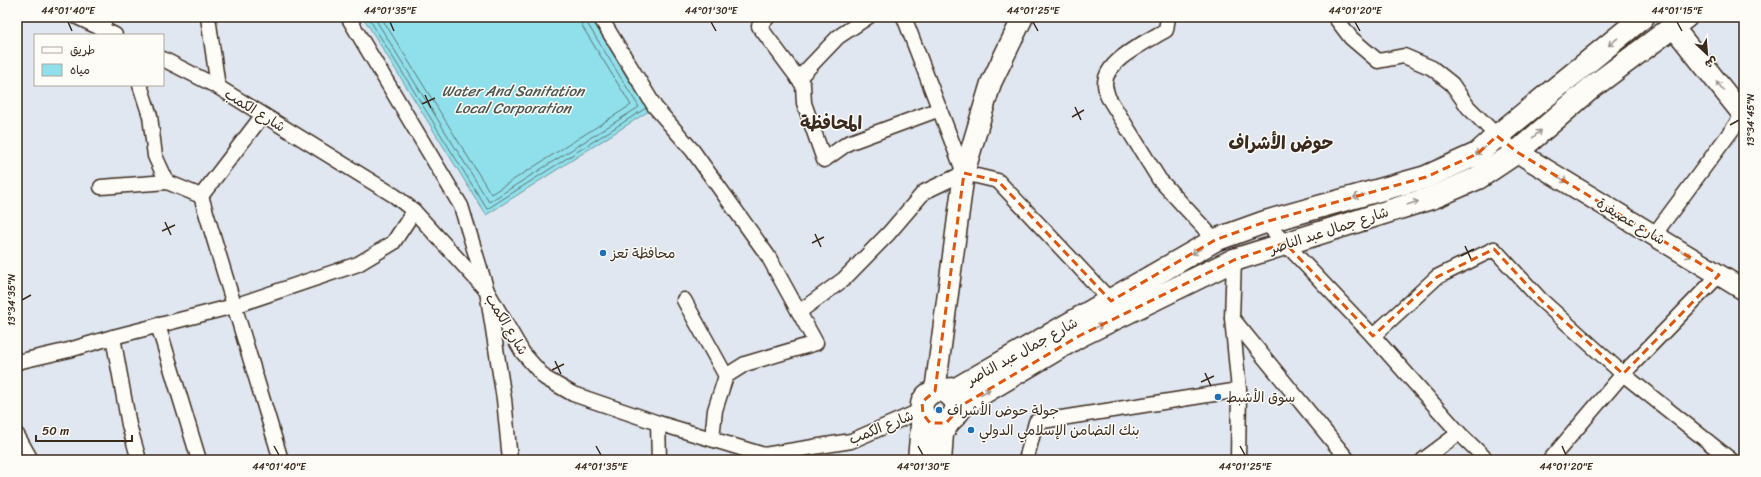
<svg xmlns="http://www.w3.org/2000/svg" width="1761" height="477" font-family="Sriracha,'Playpen Sans Arabic',sans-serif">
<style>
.water{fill:#90e0ec;stroke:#6e979a}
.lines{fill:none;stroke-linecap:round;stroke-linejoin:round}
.shore{stroke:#5d7370;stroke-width:1}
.street-casing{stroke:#3b2a1e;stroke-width:17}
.secondary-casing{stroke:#3b2a1e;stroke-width:23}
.primary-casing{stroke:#3b2a1e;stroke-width:25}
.street{stroke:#fdfcf7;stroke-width:14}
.secondary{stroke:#fdfcf7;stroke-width:20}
.primary{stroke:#fdfcf7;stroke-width:22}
.oneway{stroke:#9c938a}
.marked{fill:none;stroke:#df570d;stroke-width:3;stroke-dasharray:8 5;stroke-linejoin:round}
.ticks{fill:none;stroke:#3b2a1e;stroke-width:1.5}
.poi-dot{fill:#1f6fb2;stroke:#fdfcf7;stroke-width:1.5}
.labels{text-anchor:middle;stroke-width:3;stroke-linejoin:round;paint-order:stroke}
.street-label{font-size:14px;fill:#3b2a1e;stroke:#fdfcf7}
.poi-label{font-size:14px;fill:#3b2a1e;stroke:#fdfcf7;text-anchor:start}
.water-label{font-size:15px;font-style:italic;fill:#505852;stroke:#fdfcf7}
.district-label{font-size:18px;font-weight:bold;fill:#3b2a1e;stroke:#fdfcf7}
.neatline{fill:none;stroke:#3b2a1e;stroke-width:1.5}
.ticks-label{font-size:10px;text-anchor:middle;fill:#3b2a1e}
</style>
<rect width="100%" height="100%" fill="#e0e7f1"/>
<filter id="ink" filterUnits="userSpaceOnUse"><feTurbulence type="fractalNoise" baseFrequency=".025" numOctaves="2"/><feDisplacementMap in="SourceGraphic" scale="8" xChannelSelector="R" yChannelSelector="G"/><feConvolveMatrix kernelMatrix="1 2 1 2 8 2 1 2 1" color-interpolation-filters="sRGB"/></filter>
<g filter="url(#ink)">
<!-- water -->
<path class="water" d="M363 17H594L652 109 486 215Z"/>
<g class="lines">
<!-- shore -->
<g class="shore">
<path d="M368 17 487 209 646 108"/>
<path d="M374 17 489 202 639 107 587 23 586 17"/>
<path d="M381 17 491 194 631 105 582 26 580 17"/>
<path d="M591 17 633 87"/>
</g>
<!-- street casing -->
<g class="street-casing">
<g id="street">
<path d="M77 17 115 35"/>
<path d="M208 17 218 87"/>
<path d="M348 17 461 206 487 291 504 399 510 460"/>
<path d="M600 17 655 107 693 151 768 256 816 343 745 364 726 376 715 410 712 439"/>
<path d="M768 17 759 26 803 85 804 103 824 160 848 143 940 109"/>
<path d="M904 17 964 173"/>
<path d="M1168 17 1166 30C1148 41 1105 60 1105 84 1105 88 1107 93 1108 97L1159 179 1215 240"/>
<path d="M1335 17 1351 38 1378 61 1404 56 1432 68 1452 84 1468 107 1497 136 1517 152"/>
<path d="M101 29 106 17"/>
<path d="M163 59 218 87 395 196 414 211 487 291 523 353 545 378 573 394 658 423 764 455 851 441 922 410"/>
<path d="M798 79 838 37 868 17"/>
<path d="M140 85 150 116 155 156 167 182 201 196"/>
<path d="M263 115 201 196 281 460"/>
<path d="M101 187 167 182"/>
<path d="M1265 222 1373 336 1459 433 1487 460"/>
<path d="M1654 235 1743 115"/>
<path d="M1234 260 1232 318 1239 390 1238 460"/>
<path d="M684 300 726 376"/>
<path d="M799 312 844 279 889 233 924 192 964 173 998 181 1111 301"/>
<path d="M1232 318 1348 460"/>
<path d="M158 325 199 460"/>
<path d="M1373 336 1437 277 1494 249 1540 299 1623 374 1731 460"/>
<path d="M113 337 129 425 139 460"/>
<path d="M17 362 69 350 113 337 234 306 358 264 393 243 414 211"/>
<path d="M658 423 659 460"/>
<path d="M17 435 31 460"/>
<path d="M1026 460 1036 422 1239 390"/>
<path d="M1423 460 1459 433"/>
<path d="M1550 460 1623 374 1719 275"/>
</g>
</g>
<!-- secondary casing -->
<g class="secondary-casing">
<g id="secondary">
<path d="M1674 28 1744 116"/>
<path d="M1517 152 1744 290"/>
<path d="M935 391 964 173 991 83 1023 17"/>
</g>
</g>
<!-- primary casing -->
<g class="primary-casing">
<g id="primary">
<path d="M941 390 956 389 1215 240 1265 222 1426 177 1477 154 1497 136 1643 17"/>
<path d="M955 416 964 404 1079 336 1234 260 1434 197 1478 178 1517 152 1591 88 1686 17"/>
<path d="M919 460 923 414"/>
<path d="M940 460C941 452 941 443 942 435 945 421 967 409 950 395 937 383 916 398 923 414 928 427 942 427 951 420"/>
</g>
</g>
<!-- street -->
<use href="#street" class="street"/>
<!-- secondary -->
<use href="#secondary" class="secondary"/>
<!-- primary -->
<use href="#primary" class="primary"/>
</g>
<!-- one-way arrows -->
<defs><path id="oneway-shaft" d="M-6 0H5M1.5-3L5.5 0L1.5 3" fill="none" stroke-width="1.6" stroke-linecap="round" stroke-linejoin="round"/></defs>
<g class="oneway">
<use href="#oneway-shaft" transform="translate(1613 42) rotate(141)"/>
<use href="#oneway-shaft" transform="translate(1720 86) rotate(-128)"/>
<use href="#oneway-shaft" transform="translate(1537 134) rotate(-41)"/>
<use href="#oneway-shaft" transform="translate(1480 151) rotate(141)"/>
<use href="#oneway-shaft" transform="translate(1562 179) rotate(31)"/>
<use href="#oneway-shaft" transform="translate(1359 196) rotate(165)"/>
<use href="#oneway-shaft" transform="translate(1413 203) rotate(-17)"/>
<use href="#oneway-shaft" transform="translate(1197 251) rotate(150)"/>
<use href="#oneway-shaft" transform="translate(1686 254) rotate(32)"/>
<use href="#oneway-shaft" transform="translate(1097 327) rotate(-26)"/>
<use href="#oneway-shaft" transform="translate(985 392) rotate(-30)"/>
</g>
</g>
<!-- marked area -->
<path class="marked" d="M1497 136 1517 152 1719 275 1623 374 1540 299 1494 249 1437 277 1373 336 1285 243 1234 260 1079 336 964 404 946 423H930L923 414 922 402 935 391 964 173 998 181 1111 301 1215 240 1265 222 1426 177 1477 154Z"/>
<!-- ticks -->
<path class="ticks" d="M68 22 72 31M390 22 394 31M711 22 716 31M1033 22 1038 31M1355 22 1360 31M1677 22 1682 31M425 95 431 108M422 104 435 98M1075 107 1081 120M1072 117 1084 110M1730 125 1739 120M165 222 171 235M162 231 175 225M815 234 821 247M812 243 824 237M1465 246 1471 259M1461 256 1474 249M22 300 31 295M555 361 561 374M552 370 564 364M1205 373 1211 386M1201 382 1214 376M274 446 279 455M596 446 601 455M918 446 923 455M1240 446 1245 455M1562 446 1566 455"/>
<!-- markers -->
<g class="poi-dot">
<circle cx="603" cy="253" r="4"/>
<circle cx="1218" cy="397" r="4"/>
<circle cx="939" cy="410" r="4"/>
<circle cx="971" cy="430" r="4"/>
</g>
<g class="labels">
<!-- street labels -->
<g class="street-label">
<text transform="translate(255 110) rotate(32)" y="5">شارع الكمب</text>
<text transform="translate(1631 221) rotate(31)" y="5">شارع عصيفرة</text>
<text transform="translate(1329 230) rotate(-18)" y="5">شارع جمال عبد الناصر</text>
<text transform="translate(507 324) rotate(59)" y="5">شارع الكمب</text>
<text transform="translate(1022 351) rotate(-29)" y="5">شارع جمال عبد الناصر</text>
<text transform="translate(881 427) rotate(-22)" y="5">شارع الكمب</text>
</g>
<!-- poi labels -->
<g class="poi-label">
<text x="611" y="258">محافظة تعز</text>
<text x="1226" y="402">سوق الأشبط</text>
<text x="947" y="415">جولة حوض الأشراف</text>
<text x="979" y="435">بنك التضامن الإسلامي الدولي</text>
</g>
<!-- water labels -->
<g class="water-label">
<text x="513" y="96">Water And Sanitation<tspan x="513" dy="17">Local Corporation</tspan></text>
</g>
<!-- district labels -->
<g class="district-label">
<text x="831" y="129">المحافظة</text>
<text x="1281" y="149">حوض الأشراف</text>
</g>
</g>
<!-- margin -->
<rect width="1761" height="477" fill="none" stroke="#fdfcf7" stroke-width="44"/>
<!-- legend -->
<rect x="34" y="34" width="130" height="52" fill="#fdfcf7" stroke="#afa8a0"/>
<rect x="42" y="47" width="20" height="6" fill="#fdfcf7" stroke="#afa8a0"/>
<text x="70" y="54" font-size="12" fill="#3b2a1e">طريق</text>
<rect x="42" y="64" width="20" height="12" fill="#90e0ec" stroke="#afa8a0"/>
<text x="70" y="74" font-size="12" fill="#3b2a1e">مياه</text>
<!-- north arrow -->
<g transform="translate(1707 54) rotate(154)" stroke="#fdfcf7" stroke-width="3" paint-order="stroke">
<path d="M0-3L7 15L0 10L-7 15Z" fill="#3b2a1e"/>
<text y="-6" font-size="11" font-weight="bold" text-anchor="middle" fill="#3b2a1e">ش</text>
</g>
<!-- scale -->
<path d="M36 435v6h96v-6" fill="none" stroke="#3b2a1e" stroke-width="2"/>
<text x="42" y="435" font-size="12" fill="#3b2a1e" stroke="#fdfcf7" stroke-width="3" paint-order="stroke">50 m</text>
<rect x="22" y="22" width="1717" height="433" class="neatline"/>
<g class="ticks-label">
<text x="68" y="14">44°01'40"E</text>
<text x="390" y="14">44°01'35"E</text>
<text x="711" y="14">44°01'30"E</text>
<text x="1033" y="14">44°01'25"E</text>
<text x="1355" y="14">44°01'20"E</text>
<text x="1677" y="14">44°01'15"E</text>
<text transform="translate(1750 120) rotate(-90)" y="4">13°34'45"N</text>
<text transform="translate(11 300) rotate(-90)" y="4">13°34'35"N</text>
<text x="279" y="470">44°01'40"E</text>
<text x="601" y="470">44°01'35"E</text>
<text x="923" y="470">44°01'30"E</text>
<text x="1245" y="470">44°01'25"E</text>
<text x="1566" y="470">44°01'20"E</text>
</g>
</svg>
